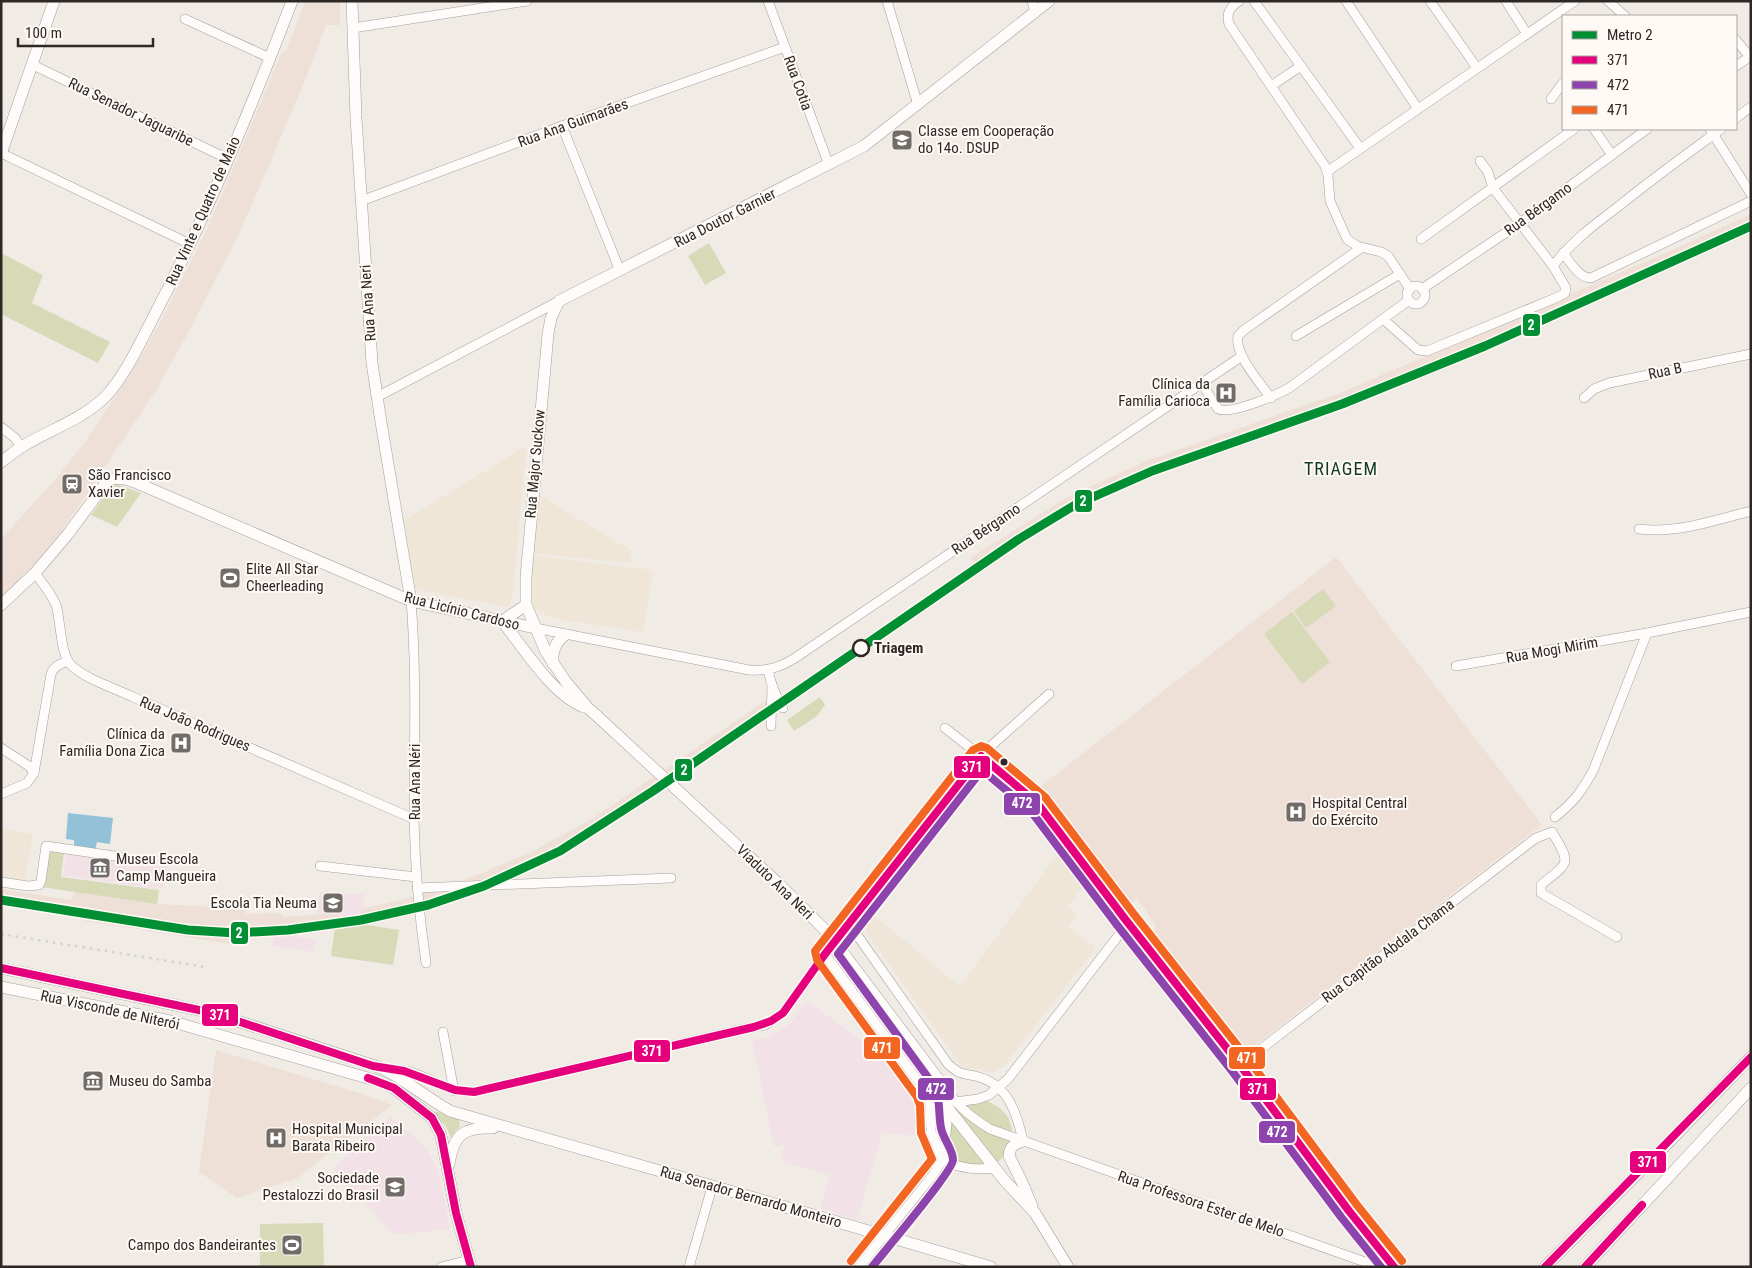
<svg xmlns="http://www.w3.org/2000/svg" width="1752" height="1268" font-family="'Roboto Condensed',sans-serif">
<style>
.commercial{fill:#efe6d8}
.built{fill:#eee0d6}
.education{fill:#f2e2e7}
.green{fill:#d6dab7}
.water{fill:#93c1d7}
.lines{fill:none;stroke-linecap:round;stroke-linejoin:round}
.minor-casing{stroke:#a49f9c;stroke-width:10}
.major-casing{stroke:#a49f9c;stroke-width:12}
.minor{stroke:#fdfcfb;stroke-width:9}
.major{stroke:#fdfcfb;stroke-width:11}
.rail{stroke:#d4d2d1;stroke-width:2.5;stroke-dasharray:2.5 5;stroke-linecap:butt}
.major-bridge-casing{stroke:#a49f9c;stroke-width:12;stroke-linecap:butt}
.major-bridge{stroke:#fdfcfb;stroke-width:11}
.bus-1-casing{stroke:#fef9f5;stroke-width:11}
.bus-2-casing{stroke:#fef9f5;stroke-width:11}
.bus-3-casing{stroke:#fef9f5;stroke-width:11}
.bus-1{stroke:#e5007d;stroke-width:8}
.bus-2{stroke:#8e44ad;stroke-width:8}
.bus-3{stroke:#f26522;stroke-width:8}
.metro-1-casing{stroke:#fef9f5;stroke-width:12}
.metro-1{stroke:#028f34;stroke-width:9}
.stop-dot{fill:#fef9f5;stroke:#2d2825;stroke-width:2.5}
.bus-dot{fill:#2d2825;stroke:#fef9f5;stroke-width:2}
.labels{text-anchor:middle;stroke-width:4;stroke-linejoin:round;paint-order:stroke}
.street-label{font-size:15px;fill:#2d2825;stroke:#fef9f5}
.poi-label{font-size:15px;fill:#2d2825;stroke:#fef9f5;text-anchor:start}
.stop-label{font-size:15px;font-weight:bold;fill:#2d2825;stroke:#fef9f5;text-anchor:start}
.quarter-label{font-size:18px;letter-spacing:1px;fill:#113a25;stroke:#fef9f5}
.line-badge{stroke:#fef9f5;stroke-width:2}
.badge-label{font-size:14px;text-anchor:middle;font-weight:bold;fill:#fff}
</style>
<rect width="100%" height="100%" fill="#f1ebe6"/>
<!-- commercial -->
<g class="commercial">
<path d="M526 446 513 594 510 603 506 607 425 591 411 586 405 520Z"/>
<path d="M539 495 632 551 630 563 531 553Z"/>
<path d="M532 556 653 570 643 632 551 618 529 605Z"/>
<path d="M1 829 33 834 24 886 1 880Z"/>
<path d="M1060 851 1085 883 1068 907 1077 914 1068 927 1096 948 1003 1067 993 1072 963 1068 866 932 867 925 873 915 960 986Z"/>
</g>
<!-- built -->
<g class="built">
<path d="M305 1H340V25H326L305 80 264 177 240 231 195 320 157 389 63 529 31 568 1 599V539L53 482 85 442 134 368 160 323 208 227 282 52 287 50Z"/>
<path d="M1751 214V230L1487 348 1342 407 1147 476 1076 508 1020 542 979 570 970 558 1069 496 1146 461 1340 393 1645 262Z"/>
<path d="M1336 557 1542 825 1245 1053 1154 936 1156 925 1137 899 1130 904 1041 786Z"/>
<path d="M771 697 777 708 747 730 625 815 555 857 514 878 472 894 408 913 346 926 299 932 274 933 267 937H247L244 946 85 921 73 914 1 904V889L71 900 76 890 157 904 246 908V914L279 913 283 917 334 913 379 905 426 893 482 873 533 851 595 817Z"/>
<path d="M216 1050 362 1094 392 1105 297 1178 237 1198 199 1172Z"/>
</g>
<!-- education -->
<g class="education">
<path d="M67 851 168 866 164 890 63 875Z"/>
<path d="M319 892 364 894 362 917 317 912Z"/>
<path d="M274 933 316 940 314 952 272 946Z"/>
<path d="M807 1001 867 1044 871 1041 919 1108 920 1136 882 1133 857 1220 820 1208 830 1175 780 1161 785 1144 774 1147 752 1040 766 1037 783 1029 794 1018Z"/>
<path d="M390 1116 427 1149 439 1173 450 1229 394 1235 333 1169Z"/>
</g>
<!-- green -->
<g class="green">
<path d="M709 243 726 273 705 285 688 256Z"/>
<path d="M1 253 43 275 32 303 110 342 98 363 1 314Z"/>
<path d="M114 483 141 493 117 527 91 515Z"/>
<path d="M1323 589 1336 606 1306 628 1294 611Z"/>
<path d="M1292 612 1330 662 1302 684 1264 634Z"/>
<path d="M820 697 825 705 817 716 794 731 787 720Z"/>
<path d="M47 849 64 852 61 877 159 890 157 904 41 887Z"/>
<path d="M336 920 399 930 393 965 331 956Z"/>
<path d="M975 1099 987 1101 1000 1108 1008 1117 1012 1129V1136L1009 1148 1005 1155 996 1164 987 1167 960 1164 952 1157 945 1146 951 1113 959 1105Z"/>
<path d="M436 1111 450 1117 459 1118 460 1127 457 1129 451 1138 446 1126 435 1115Z"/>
<path d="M323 1223 324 1267H260V1224Z"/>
</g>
<!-- water -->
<path class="water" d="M68 813 113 818 110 844 97 842 95 851 74 848V840L66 839Z"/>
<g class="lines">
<!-- minor casing -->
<g class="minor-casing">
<g id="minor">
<path d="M768 1 829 165"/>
<path d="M887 1 918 105"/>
<path d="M1032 1 1035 12"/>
<path d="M1239 1C1230 7 1226 13 1229 24L1325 166 1328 175 1330 201 1347 239 1357 246 1381 252 1388 256 1408 286 1409 291"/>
<path d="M1254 1 1360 148"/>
<path d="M1346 1 1418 109"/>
<path d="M1430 1 1477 68"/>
<path d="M1506 1 1527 34"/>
<path d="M1608 1 1625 16"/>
<path d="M185 19 270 58"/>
<path d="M353 28 527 1"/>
<path d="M1736 40 1750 57"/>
<path d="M33 65 228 159"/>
<path d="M1736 66 1751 56"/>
<path d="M1271 86 1301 66"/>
<path d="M1551 99 1563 83"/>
<path d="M1736 118 1751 107"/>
<path d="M562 126 620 271"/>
<path d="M1594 129 1612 155"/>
<path d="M1710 129 1751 194"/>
<path d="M1 153 190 244"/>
<path d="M1328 171 1575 1"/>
<path d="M361 201 562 126 785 47"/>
<path d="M1421 239 1574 129"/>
<path d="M1563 253C1570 262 1579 278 1591 278L1751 201"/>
<path d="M1553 266C1571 242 1595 224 1619 206 1652 179 1687 154 1721 129"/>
<circle cx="1416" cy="295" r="9"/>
<path d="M1422 289 1520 223 1647 129"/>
<path d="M1383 319 1418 350 1427 351 1558 297 1565 293 1566 288 1553 266 1493 188 1488 172 1480 161"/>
<path d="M1296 336 1400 274"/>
<path d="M1202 384 1218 409C1231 415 1277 395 1289 388L1409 300"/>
<path d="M377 397 559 301"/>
<path d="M1271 398C1260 383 1234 354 1238 336L1244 330 1361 248"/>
<path d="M1584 398 1594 389 1609 383 1751 354"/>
<path d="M1 427 15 438 21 447"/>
<path d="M1639 529C1676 534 1715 520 1751 511"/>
<path d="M35 573C42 583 51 593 56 605 61 621 60 654 71 665 85 679 114 688 133 697L414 819"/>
<path d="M411 601C417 674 414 746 414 819 415 867 419 915 426 963"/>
<path d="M535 628 749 670C767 671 779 668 795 658L1242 356"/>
<path d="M1456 666 1647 633 1751 612"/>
<path d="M768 670C771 684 775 696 783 708"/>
<path d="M771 726 772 685"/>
<path d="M945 728 1023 789 1037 803 1125 919 1240 1065 1349 1211 1394 1267"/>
<path d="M1 748 29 766 34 773"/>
<path d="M1 794 27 783 34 773 51 674C54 666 60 664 68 661"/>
<path d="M1555 817C1574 802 1581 792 1593 771L1647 633"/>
<path d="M320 866 416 877"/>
<path d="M1 882 28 886 39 885 41 881 46 846 121 857"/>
<path d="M417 888 671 878"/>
<path d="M850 925 948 1064C961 1076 963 1073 979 1077 1009 1086 1017 1114 1023 1141"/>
<path d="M825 954 926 1092 930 1103 931 1131 943 1160C961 1169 976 1170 995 1168"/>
<path d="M443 1032 454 1091"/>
<path d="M1240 1065 1536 838 1552 832C1572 865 1569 862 1541 885V893L1617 937"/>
<path d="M385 1069C396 1069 406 1070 416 1074 438 1082 450 1093 474 1092L734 1031 765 1025 783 1013 825 954 981 756 991 746 1049 694"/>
<path d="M941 1082C957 1105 966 1114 990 1129L1379 1267"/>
<path d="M955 1102 978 1099 989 1095 1008 1079 1128 923"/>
<path d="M441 1267 469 1260"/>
<path d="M689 1267 712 1187"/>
<path d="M859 1267 932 1176 943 1160 947 1124 946 1106"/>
</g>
</g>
<!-- major casing -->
<g class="major-casing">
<g id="major">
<path d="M352 1 356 118 372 363 381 422 411 601"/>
<path d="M1 154 54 1"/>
<path d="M1 462C8 457 15 451 23 446 49 430 81 420 104 398 125 377 143 337 157 310 209 211 252 106 292 1"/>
<path d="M1 605 35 573 68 534 108 480C119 476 127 479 137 483L411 601 535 628"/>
<path d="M502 621C523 647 552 695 584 707"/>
<path d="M502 621 526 605"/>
<path d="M553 664C552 652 555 642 565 635"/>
<path d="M597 716 588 708 566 682 546 652 526 605V577L548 334 551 318 559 301 864 146 1049 1"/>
<path d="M844 954 939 1080 946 1106 1005 1181 1035 1213 1068 1267"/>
<path d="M1 968 213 1013 384 1069C407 1081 427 1098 450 1111 630 1163 811 1213 991 1267"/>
<path d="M1 987 170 1021 378 1081 394 1088 432 1118 441 1135 456 1213 471 1267"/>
<path d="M1023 1141C1014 1144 1010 1146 1009 1156L1022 1182 1032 1206"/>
<path d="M449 1164C454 1134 463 1127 493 1128"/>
<path d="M1545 1267 1667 1144 1751 1057"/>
<path d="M1585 1267 1751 1088"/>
</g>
</g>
<!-- minor -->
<use href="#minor" class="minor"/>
<!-- major -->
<use href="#major" class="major"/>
<!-- rail -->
<path class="rail" d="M1 934 205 967"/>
<!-- major-bridge casing -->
<g class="major-bridge-casing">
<path id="major-bridge" d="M597 716 780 885 824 929 844 954"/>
</g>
<!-- major-bridge -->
<use href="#major-bridge" class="major-bridge"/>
<!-- bus-1 casing -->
<g class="bus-1-casing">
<g id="bus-1">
<path d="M1 968 213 1013 373 1066 404 1071 455 1090 474 1092 754 1027 771 1021 783 1013 825 954 981 756 1037 803 1125 919 1240 1065 1349 1211 1394 1267"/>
<path d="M368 1078 394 1088 432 1118 441 1135 456 1213 471 1267"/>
<path d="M1545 1267 1751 1057"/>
<path d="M1585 1267 1642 1205"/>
</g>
</g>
<!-- bus-2 casing -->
<g class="bus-2-casing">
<path id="bus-2" d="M872 1267C883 1253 953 1171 953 1160 953 1149 943 1139 941 1128 938 1112 941 1103 935 1087L838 954 982 770 1030 810 1117 925 1232 1071 1341 1217 1381 1267"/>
</g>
<!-- bus-3 casing -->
<g class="bus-3-casing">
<path id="bus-3" d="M851 1261 932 1159 921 1133 920 1105 917 1097 817 960 815 951 973 750 981 746 987 748 1045 797 1133 913 1248 1059 1357 1205 1402 1261"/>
</g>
<!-- bus-1 -->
<use href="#bus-1" class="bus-1"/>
<!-- bus-2 -->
<use href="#bus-2" class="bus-2"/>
<!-- bus-3 -->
<use href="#bus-3" class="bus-3"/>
<!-- metro-1 casing -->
<g class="metro-1-casing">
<path id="metro-1" d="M1 900 188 930 236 933 288 930 361 920 428 905 484 886 560 851 653 791 1019 539 1075 505 1152 471 1342 404 1485 346 1751 226"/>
</g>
<!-- metro-1 -->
<use href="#metro-1" class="metro-1"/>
</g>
<!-- icons -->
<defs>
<g id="school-square" transform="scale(1.125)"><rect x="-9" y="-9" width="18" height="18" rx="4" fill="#726c69" stroke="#fef9f5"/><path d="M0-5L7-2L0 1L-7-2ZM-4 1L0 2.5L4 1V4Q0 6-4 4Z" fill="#fff"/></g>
<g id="hospital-square" transform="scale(1.125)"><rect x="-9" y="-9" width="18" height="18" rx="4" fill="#726c69" stroke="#fef9f5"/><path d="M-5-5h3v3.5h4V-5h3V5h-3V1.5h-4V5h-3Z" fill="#fff"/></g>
<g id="station-square" transform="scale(1.125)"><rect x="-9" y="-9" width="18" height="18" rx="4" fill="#726c69" stroke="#fef9f5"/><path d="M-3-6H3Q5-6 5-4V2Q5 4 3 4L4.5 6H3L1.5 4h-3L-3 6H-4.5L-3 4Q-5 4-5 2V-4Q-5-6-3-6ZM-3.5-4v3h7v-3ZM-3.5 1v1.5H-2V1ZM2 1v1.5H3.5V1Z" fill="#fff"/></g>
<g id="stadium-square" transform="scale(1.125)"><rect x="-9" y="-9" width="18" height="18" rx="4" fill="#726c69" stroke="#fef9f5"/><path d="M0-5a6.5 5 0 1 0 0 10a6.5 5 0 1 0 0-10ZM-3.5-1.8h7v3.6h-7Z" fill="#fff"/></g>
<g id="museum-square" transform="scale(1.125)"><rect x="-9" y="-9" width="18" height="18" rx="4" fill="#726c69" stroke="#fef9f5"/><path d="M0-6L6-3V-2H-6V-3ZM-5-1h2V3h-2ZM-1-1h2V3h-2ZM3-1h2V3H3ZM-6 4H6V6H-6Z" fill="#fff"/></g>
</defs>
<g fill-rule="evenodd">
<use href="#school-square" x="902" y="140"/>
<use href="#hospital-square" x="1226" y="393"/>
<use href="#station-square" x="72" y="484"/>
<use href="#stadium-square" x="230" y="578"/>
<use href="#hospital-square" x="181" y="743"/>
<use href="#hospital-square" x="1296" y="812"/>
<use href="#museum-square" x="100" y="868"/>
<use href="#school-square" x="333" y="903"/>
<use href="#museum-square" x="93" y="1081"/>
<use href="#hospital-square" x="276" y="1138"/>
<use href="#school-square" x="395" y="1187"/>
<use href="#stadium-square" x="292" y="1245"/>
</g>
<!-- markers -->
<circle class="stop-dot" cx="861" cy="648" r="8"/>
<circle class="bus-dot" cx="1004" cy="762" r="4.5"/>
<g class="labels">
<!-- street labels -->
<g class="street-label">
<text transform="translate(798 83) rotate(70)" y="5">Rua Cotia</text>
<text transform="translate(131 112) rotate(26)" y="5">Rua Senador Jaguaribe</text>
<text transform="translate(573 123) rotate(-20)" y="5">Rua Ana Guimarães</text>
<text transform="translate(1538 209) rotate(-36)" y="5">Rua Bérgamo</text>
<text transform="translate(203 211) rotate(-66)" y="5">Rua Vinte e Quatro de Maio</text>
<text transform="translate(725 218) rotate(-27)" y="5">Rua Doutor Garnier</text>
<text transform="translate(368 303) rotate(-94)" y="5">Rua Ana Neri</text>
<text transform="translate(1665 371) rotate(-12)" y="5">Rua B</text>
<text transform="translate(535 464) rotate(-85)" y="5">Rua Major Suckow</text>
<text transform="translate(986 529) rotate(-34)" y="5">Rua Bérgamo</text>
<text transform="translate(462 611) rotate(14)" y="5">Rua Licínio Cardoso</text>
<text transform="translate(1552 650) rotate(-10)" y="5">Rua Mogi Mirim</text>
<text transform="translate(195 724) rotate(23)" y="5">Rua João Rodrigues</text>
<text transform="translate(415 782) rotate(-90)" y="5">Rua Ana Néri</text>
<text transform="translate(775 882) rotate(44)" y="5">Viaduto Ana Neri</text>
<text transform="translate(1388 951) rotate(-37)" y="5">Rua Capitão Abdala Chama</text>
<text transform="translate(110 1010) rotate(12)" y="5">Rua Visconde de Niterói</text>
<text transform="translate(751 1197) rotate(16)" y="5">Rua Senador Bernardo Monteiro</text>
<text transform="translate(1201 1204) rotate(19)" y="5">Rua Professora Ester de Melo</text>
</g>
<!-- poi labels -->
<g class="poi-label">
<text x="918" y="136">Classe em Cooperação<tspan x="918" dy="17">do 14o. DSUP</tspan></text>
<text x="1210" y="389" text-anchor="end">Clínica da<tspan x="1210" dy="17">Família Carioca</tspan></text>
<text x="88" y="480">São Francisco<tspan x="88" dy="17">Xavier</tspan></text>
<text x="246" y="574">Elite All Star<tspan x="246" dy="17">Cheerleading</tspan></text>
<text x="165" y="739" text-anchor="end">Clínica da<tspan x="165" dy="17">Família Dona Zica</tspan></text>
<text x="1312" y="808">Hospital Central<tspan x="1312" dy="17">do Exército</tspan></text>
<text x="116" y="864">Museu Escola<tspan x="116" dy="17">Camp Mangueira</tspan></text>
<text x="317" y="908" text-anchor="end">Escola Tia Neuma</text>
<text x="109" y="1086">Museu do Samba</text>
<text x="292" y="1134">Hospital Municipal<tspan x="292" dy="17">Barata Ribeiro</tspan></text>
<text x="379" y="1183" text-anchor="end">Sociedade<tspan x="379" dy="17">Pestalozzi do Brasil</tspan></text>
<text x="276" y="1250" text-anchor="end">Campo dos Bandeirantes</text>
</g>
<!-- stop labels -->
<g class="stop-label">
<text x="874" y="653">Triagem</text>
</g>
<!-- quarter labels -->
<g class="quarter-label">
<text x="1341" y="475">TRIAGEM</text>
</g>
</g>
<g class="line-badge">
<rect x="1522" y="313" width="19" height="24" rx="5" fill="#028f34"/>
<rect x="1074" y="489" width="19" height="24" rx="5" fill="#028f34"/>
<rect x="953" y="755" width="38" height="24" rx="5" fill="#e5007d"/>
<rect x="674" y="758" width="19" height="24" rx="5" fill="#028f34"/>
<rect x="1003" y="792" width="38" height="24" rx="5" fill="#8e44ad"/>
<rect x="230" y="921" width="19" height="24" rx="5" fill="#028f34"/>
<rect x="201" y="1003" width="38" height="24" rx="5" fill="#e5007d"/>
<rect x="863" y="1036" width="38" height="24" rx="5" fill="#f26522"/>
<rect x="633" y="1039" width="38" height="24" rx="5" fill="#e5007d"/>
<rect x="1228" y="1046" width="38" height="24" rx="5" fill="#f26522"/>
<rect x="1239" y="1077" width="38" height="24" rx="5" fill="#e5007d"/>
<rect x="917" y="1077" width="38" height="24" rx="5" fill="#8e44ad"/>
<rect x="1258" y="1120" width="38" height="24" rx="5" fill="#8e44ad"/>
<rect x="1629" y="1150" width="38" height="24" rx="5" fill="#e5007d"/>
</g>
<g class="badge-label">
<text x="1531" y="330">2</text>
<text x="1083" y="506">2</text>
<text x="972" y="772">371</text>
<text x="684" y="775">2</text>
<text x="1022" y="808">472</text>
<text x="239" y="938">2</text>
<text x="220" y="1020">371</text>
<text x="882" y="1053">471</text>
<text x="652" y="1056">371</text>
<text x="1247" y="1063">471</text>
<text x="1258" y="1094">371</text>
<text x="936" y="1094">472</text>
<text x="1277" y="1137">472</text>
<text x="1648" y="1167">371</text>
</g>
<!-- border -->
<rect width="1752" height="1268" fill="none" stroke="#2d2825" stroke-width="5"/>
<!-- legend -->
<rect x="1562" y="15" width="175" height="115" fill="#fef9f5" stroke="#aaa5a2"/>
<rect x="1572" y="31" width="25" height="8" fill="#028f34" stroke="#aaa5a2"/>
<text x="1607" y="40" font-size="15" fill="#2d2825">Metro 2</text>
<rect x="1572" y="56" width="25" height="8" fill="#e5007d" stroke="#aaa5a2"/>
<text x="1607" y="65" font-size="15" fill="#2d2825">371</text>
<rect x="1572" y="81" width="25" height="8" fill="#8e44ad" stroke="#aaa5a2"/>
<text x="1607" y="90" font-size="15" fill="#2d2825">472</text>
<rect x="1572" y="106" width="25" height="8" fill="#f26522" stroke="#aaa5a2"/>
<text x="1607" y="115" font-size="15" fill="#2d2825">471</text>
<!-- scale -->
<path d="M18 38v8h135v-8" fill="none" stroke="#2d2825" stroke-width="2.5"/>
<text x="25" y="38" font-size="15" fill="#2d2825" stroke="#fef9f5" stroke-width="4" paint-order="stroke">100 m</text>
</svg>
